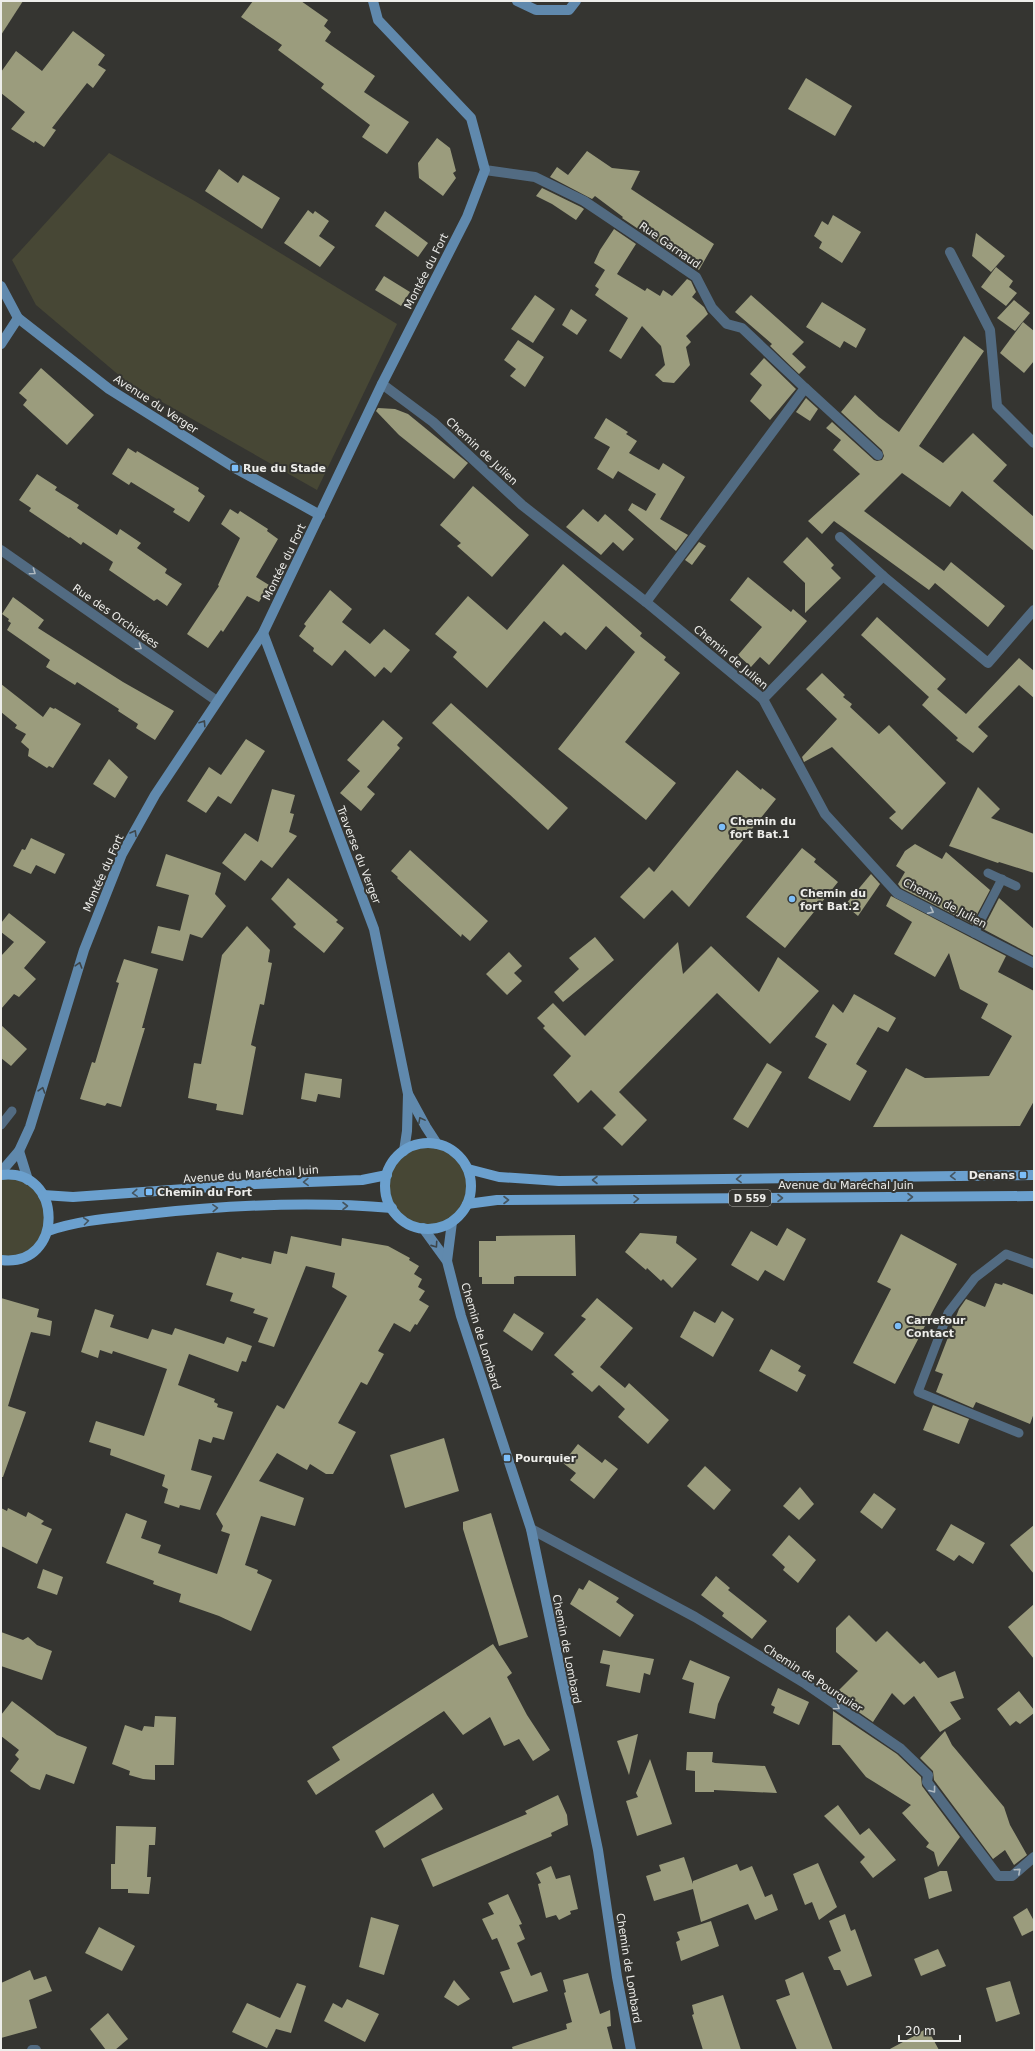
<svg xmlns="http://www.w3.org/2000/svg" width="1035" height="2051" font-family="'DejaVu Sans',sans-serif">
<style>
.green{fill:#474735}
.building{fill:#9b9c7d}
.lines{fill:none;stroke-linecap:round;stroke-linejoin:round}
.lane{stroke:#526b82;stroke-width:9}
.street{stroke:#526b82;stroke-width:10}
.secondary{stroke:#6089ad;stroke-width:10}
.primary{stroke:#6ba0ce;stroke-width:10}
.oneway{stroke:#afb9c0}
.oneway2{stroke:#3e464a}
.oneway3{stroke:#455560}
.poi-dot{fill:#7cbef9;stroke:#353531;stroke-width:1.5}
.labels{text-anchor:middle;stroke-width:4;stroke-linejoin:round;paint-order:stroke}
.shield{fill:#353531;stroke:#b6b6b2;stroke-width:1}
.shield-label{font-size:10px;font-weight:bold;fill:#ededea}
.street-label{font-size:11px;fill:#ededea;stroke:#353531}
.poi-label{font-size:11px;font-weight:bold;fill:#ededea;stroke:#353531;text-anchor:start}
</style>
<rect width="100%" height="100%" fill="#353531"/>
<!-- green -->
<g class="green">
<path d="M109 153 193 200 397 324 317 490 127 382 36 305 12 260Z"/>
<circle cx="428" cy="1186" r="43"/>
<path d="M1 1175 37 1186 50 1221 32 1253 1 1260Z"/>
</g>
<!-- building -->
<g class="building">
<path d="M1 1H23L1 35Z"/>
<path d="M253 1H301L328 20 324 26 331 32 325 41 375 76 364 92 409 122 387 154 362 137 370 125 321 88 324 84 278 50 282 45 241 17Z"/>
<path d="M73 31 105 55 98 65 106 70 93 88 87 83 52 128 56 130 44 147 35 141 34 143 11 129 25 112 1 93V72L16 51 42 71Z"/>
<path d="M806 78 852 106 835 136 788 109Z"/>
<path d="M437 138 450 148 456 171 453 173 456 178 443 196 419 178 418 163Z"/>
<path d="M587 151 612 168 640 171 631 189 714 244 699 270 622 218 623 217 595 196 592 199 550 177 557 167 568 175Z"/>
<path d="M219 169 238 183 243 175 280 198 262 229 205 191Z"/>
<path d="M542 188 581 207 584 209 576 220 552 204 536 196Z"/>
<path d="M308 210 313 214 315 211 329 221 319 236 335 247 320 267 284 243Z"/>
<path d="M385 211 428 243 418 257 375 226Z"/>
<path d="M833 215 861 232 842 263 819 248 822 242 814 236 822 221 828 225Z"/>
<path d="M614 229 636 244 617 274 645 291 647 288 660 296 663 290 672 296 687 279 691 281 696 292 692 297 704 307 708 314 686 336 691 342 686 347 690 365 674 383 663 382 655 375 665 365 661 346 642 326 621 359 609 351 628 318 595 295 599 289 595 286 605 270 594 263 600 250Z"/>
<path d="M976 233 1005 256 991 272 972 256Z"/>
<path d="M996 267 1013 281 1009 287 1017 293 1006 306 981 287Z"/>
<path d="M384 276 410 292 401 306 375 290Z"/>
<path d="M535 295 555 309 533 343 511 329Z"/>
<path d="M751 295 804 342 792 354 806 367 799 374 770 346 772 344 735 312Z"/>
<path d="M1014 300 1030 313 1015 331 997 318Z"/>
<path d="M822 302 866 329 856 348 844 341 840 348 806 327Z"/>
<path d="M571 309 587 320 577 335 562 325Z"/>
<path d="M1023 322 1034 331V361L1024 373 1000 353Z"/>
<path d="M964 336 984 351 919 446 943 463 973 433 1007 465 993 481 1034 517V551L962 491 950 507 902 473 864 511 944 571 951 562 1005 606 988 627 935 583 929 590 834 521 822 534 808 521 860 474 833 450 841 440 826 428 832 422 874 460 877 461 882 460 884 456 882 450 841 412 855 395 879 417 899 432Z"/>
<path d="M518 340 544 357 525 387 510 376 516 369 504 360Z"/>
<path d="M764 358 796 389 770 420 750 401 762 385 750 374Z"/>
<path d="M41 368 94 415 67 445 23 405 27 400 19 393Z"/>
<path d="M806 398 818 409 810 421 796 412Z"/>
<path d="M378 408 395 409 408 414 468 463 454 479 399 435 376 411Z"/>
<path d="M606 418 628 432 626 434 637 441 629 453 659 470 663 463 685 477 660 519 688 535 676 551 628 510 632 503 646 511 656 494 618 471 613 479 597 469 610 447 594 438Z"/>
<path d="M128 448 136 453 137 451 199 488 198 491 205 496 189 522 173 512 175 509 131 482 129 485 112 474Z"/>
<path d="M37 474 57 487 55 490 79 505 77 508 117 535 120 529 141 543 137 548 167 569 165 573 182 584 167 606 157 599 154 601 109 570 113 562 83 542 81 545 70 537 69 538 29 511 31 508 19 500Z"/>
<path d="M473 486 529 535 492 577 457 546 461 543 440 525Z"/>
<path d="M230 509 238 514 240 511 268 529 267 531 278 539 256 577 269 585 259 602 247 596 223 632 221 630 208 648 187 634 219 586 218 585 240 538 221 524Z"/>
<path d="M583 509 598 522 605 514 634 539 623 551 613 542 601 555 566 527Z"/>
<path d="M807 537 834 565 831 568 841 578 805 613V583L783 562Z"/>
<path d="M699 542 706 546 692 565 685 560Z"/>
<path d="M563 564 642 633 640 636 666 657 664 660 680 673 625 742 676 783 646 820 558 749 635 652 606 626 586 650 565 632 561 636 544 621 487 688 453 657 457 652 435 634 468 596 507 630Z"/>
<path d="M748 577 791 612 793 609 807 621 769 665 760 657 751 667 738 655 762 627 730 600Z"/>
<path d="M330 590 352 609 342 622 370 644 384 629 410 650 391 673 384 667 375 677 345 650 332 666 313 651 314 648 299 636 306 626 304 624Z"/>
<path d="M13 597 44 620 38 628 123 682 174 711 155 740 136 728 138 724 118 711 119 709 77 682 75 685 46 667 50 660 7 630 11 623 8 621 9 619 2 614Z"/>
<path d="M877 617 946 679 937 689 966 714 1019 658 1034 671V698L1019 685 978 727 988 736 973 753 956 740 958 738 922 705 929 697 861 635Z"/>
<path d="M822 673 845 695 843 697 852 704 850 707 879 734 889 725 946 783 902 830 889 818 896 812 832 747 804 762 802 757 837 719 806 689Z"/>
<path d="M1 684 43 717 50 707 54 709 55 708 81 724 53 768 49 766 47 768 28 756 29 749 21 742 26 734 15 728 17 725 1 712Z"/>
<path d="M451 703 568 808 548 830 432 723Z"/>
<path d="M383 720 403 738 397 745 400 748 367 787 375 794 361 811 340 793 360 771 347 760Z"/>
<path d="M246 739 265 751 231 804 218 796 206 813 187 801 209 767 221 775Z"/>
<path d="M109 759 128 777 115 798 93 784Z"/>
<path d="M737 770 761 790 762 788 776 799 689 907 672 890 644 919 620 897 649 867 654 872Z"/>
<path d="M978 787 1000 809 991 818 1034 834V873L999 862 998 863 949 846Z"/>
<path d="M272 789 295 795 290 813 294 814 289 832 297 836 272 868 261 860 245 881 222 863 245 833 258 842Z"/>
<path d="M31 838 65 854 55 874 36 865 31 874 13 866 22 849 25 850Z"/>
<path d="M915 844 942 859 946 852 990 890 972 924 901 888 898 884 905 872 896 866 905 851Z"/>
<path d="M802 848 816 859 814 862 838 882 785 948 746 917Z"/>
<path d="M410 850 488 921 470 941 462 934 461 937 397 878 398 877 391 871Z"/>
<path d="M166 854 221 873 215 894 226 906 202 938 190 934 183 961 151 953 158 926 181 931H180L189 895 156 886Z"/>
<path d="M871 874 880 884 858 916 845 905Z"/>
<path d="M288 878 338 920 336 922 344 928 324 953 293 927 296 924 271 899Z"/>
<path d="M891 896 1006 956 998 972 1034 991V1101L1020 1126 873 1127 906 1068 925 1078 989 1076 1012 1036 981 1018 988 1004 960 989 949 953 935 977 894 954 912 922 886 906Z"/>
<path d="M999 898 1034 929V956L983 929Z"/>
<path d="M9 913 46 942 24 968 36 979 19 997 14 994 1 1009V956L14 942 1 932V923Z"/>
<path d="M247 926 270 950 268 962 272 963 264 1005 260 1004 251 1045 256 1047 243 1115 216 1110 217 1104 188 1098 194 1063 201 1064 222 955Z"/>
<path d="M595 937 614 960 563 1002 554 992 579 969 569 958Z"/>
<path d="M678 942 683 974 711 946 759 992 778 957 819 991 770 1044 717 993 619 1092 647 1120 622 1146 603 1128 616 1115 591 1090 578 1103 553 1075 571 1056 543 1028 545 1026 537 1018 553 1003 585 1036Z"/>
<path d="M509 952 522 966 514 973 522 981 507 995 486 974Z"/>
<path d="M124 959 158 969 142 1028H145L121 1107 107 1103 105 1106 80 1099 92 1062 95 1063 119 983 116 982Z"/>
<path d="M854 994 896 1018 888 1032 878 1027 856 1064 867 1071 850 1101 808 1078 827 1044 815 1037 833 1004 843 1013Z"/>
<path d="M1 1025 27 1049 11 1066 1 1058Z"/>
<path d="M767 1063 782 1072 748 1128 733 1119Z"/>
<path d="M305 1073 342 1079 340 1098 318 1094 316 1102 301 1099Z"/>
<path d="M787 1228 806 1239 784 1281 765 1270 758 1281 731 1265 751 1231 777 1246Z"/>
<path d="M640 1233 677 1236 676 1243 697 1259 672 1288 663 1279 661 1281 647 1268 646 1270 625 1252Z"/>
<path d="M901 1234 957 1264 895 1384 853 1363 891 1289 877 1282Z"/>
<path d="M575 1235 576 1276H517L514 1277V1284H482V1277H479V1241H496V1236Z"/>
<path d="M291 1236 341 1246 342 1238 388 1246 410 1258 409 1260 419 1266 414 1274 422 1279 418 1287 425 1291 419 1300 429 1306 417 1325 415 1324 410 1332 394 1323 378 1351 384 1354 367 1385 361 1382 338 1423 356 1432 333 1474H326L310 1464 307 1470 277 1453 259 1481 304 1498 295 1526 261 1516 245 1565 258 1570 257 1573 272 1580 251 1631 219 1616 179 1602 181 1594 153 1584 154 1581 106 1563 126 1513 147 1521 141 1538 161 1545 158 1553 217 1574 230 1534 221 1531 223 1526 216 1514 277 1405 284 1409 347 1296 332 1287 335 1273 306 1266 274 1347 258 1342 268 1318 253 1313 255 1309 230 1301 233 1293 206 1285 217 1252 241 1259 242 1257 271 1264 274 1251 287 1254Z"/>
<path d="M995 1283 1002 1285 1003 1283 1034 1295V1413L1030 1424 976 1402 973 1408 936 1392 943 1374 935 1371 959 1309 966 1299 985 1307Z"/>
<path d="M1 1298 39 1309 37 1317 52 1321 50 1336 31 1332 8 1406 26 1412 3 1477H1Z"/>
<path d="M597 1298 633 1328 600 1367 625 1388 629 1383 669 1420 648 1444 618 1417 625 1409 599 1385 592 1392 571 1374 574 1372 554 1355 586 1319 581 1316Z"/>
<path d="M95 1309 114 1315 110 1327 148 1339 152 1329 172 1335 175 1328 224 1344 227 1337 252 1346 246 1362 242 1361 238 1372 189 1354 178 1385 215 1399 214 1402 218 1404 217 1407 233 1412 224 1440 213 1437 211 1443 199 1439 191 1470 212 1476 200 1510 180 1505 179 1508 164 1503 168 1489 162 1486 165 1475 110 1455 111 1449 89 1442 96 1421 144 1436 167 1369 113 1351 112 1354 100 1350 98 1358 81 1352Z"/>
<path d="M694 1311 715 1323 722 1311 734 1319 713 1357 680 1337Z"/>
<path d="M514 1313 544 1333 532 1351 503 1331Z"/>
<path d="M771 1349 801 1366 798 1371 806 1375 797 1392 759 1371Z"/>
<path d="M933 1405 969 1419 959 1444 923 1430Z"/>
<path d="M444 1438 459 1491 405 1508 390 1455Z"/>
<path d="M578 1444 602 1463 605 1459 618 1469 594 1499 570 1480 576 1473 563 1463Z"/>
<path d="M705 1466 731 1490 714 1510 687 1486Z"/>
<path d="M800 1487 814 1504 799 1520 783 1506Z"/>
<path d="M874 1493 896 1509 882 1529 860 1512Z"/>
<path d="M1 1508 7 1511 8 1508 26 1517 28 1512 44 1521 41 1524 52 1529 37 1564 1 1546Z"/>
<path d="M491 1513 528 1637 499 1646 463 1529V1522Z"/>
<path d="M951 1524 985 1543 973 1564 959 1555 954 1561 936 1550Z"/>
<path d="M1034 1525V1574L1010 1545Z"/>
<path d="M789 1535 816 1560 798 1583 783 1570 785 1567 772 1555Z"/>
<path d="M43 1569 63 1577 57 1595 37 1588Z"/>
<path d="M716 1576 730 1588 728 1590 767 1621 752 1639 722 1616 724 1613 701 1595Z"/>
<path d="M589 1580 619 1598 616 1602 634 1615 620 1637 570 1604 579 1588 583 1590Z"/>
<path d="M1034 1604V1659L1008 1627Z"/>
<path d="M849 1615 876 1642 887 1631 920 1664 924 1661 938 1678 955 1671 964 1698 950 1702 961 1719 940 1732 914 1696 904 1705 892 1693 873 1722 834 1695 858 1671 836 1652V1628Z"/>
<path d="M1 1632 23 1640 28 1637 37 1645 52 1651 42 1680 1 1666Z"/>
<path d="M493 1644 512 1673 507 1677 527 1715 550 1750 533 1761 519 1739 504 1746 490 1717 463 1735 444 1711 316 1795 307 1781 340 1760 332 1747Z"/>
<path d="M603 1650 654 1659 650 1675 644 1673 640 1693 606 1686 610 1665 600 1663Z"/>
<path d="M690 1660 730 1677 718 1704 715 1719 689 1713 694 1683 682 1679Z"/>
<path d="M778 1688 809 1702 799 1725 773 1713 775 1707 771 1705Z"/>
<path d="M1019 1691 1034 1710V1713L1020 1724 1016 1721 1010 1726 997 1709Z"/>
<path d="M12 1701 57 1735 87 1747 74 1784 46 1774 40 1790 31 1787 10 1771 19 1759 15 1755 19 1750 1 1736V1715Z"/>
<path d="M833 1711 897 1754 921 1777 922 1786 960 1837 938 1867 934 1852 926 1847 929 1843 902 1813 911 1805 866 1777 840 1745H832Z"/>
<path d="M155 1716 176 1717 174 1765H155V1780L143 1779 129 1775 130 1771 112 1764 125 1725 142 1731 144 1726 154 1727Z"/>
<path d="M945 1731 952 1745 1004 1807 1010 1825 1027 1855 1014 1865 1005 1850 993 1859 934 1780 933 1771 920 1758Z"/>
<path d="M638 1734 629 1775 617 1741Z"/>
<path d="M687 1752H713L712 1762 715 1763 765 1766 777 1793 714 1790V1792H695V1771L686 1770Z"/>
<path d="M650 1759 672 1824 637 1836 626 1801 638 1797 636 1793Z"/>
<path d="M433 1793 443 1809 384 1848 375 1831Z"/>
<path d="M558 1795 567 1815 568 1825 551 1833 552 1836 433 1887 421 1859 527 1814 525 1811Z"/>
<path d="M838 1805 860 1835 869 1828 896 1860 873 1878 860 1862 865 1857 824 1816Z"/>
<path d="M116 1826 156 1827 155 1845H149L147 1877H151L149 1894 128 1893V1889H111V1864H115Z"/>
<path d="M684 1857 693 1884V1881L737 1864 740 1871 752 1866 765 1897 772 1894 778 1910 755 1920 748 1904 701 1922 693 1889 654 1901 646 1876 661 1871 659 1865Z"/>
<path d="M818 1863 837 1907 819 1920 812 1902 805 1905 793 1874Z"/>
<path d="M551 1866 556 1879 570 1875 578 1909 570 1911 571 1914 559 1920 556 1915 546 1918 538 1884 541 1883 536 1873Z"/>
<path d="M940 1871H947L952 1891 929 1899 924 1878Z"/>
<path d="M508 1894 522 1924 519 1925 525 1939 517 1943 531 1976 541 1972 548 1991 513 2003 500 1972 510 1969 497 1938 492 1940 482 1919 494 1914 488 1903Z"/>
<path d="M1027 1908 1034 1921V1930L1022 1936 1013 1917Z"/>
<path d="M845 1914 851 1931 855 1929 872 1976 847 1986 840 1970H834L828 1957 841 1951 829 1921Z"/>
<path d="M371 1917 399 1925 384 1975 359 1967Z"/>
<path d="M711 1921 719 1946 681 1961 676 1942 680 1940 677 1932Z"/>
<path d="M99 1927 135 1946 122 1971 85 1953Z"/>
<path d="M938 1949 946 1966 921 1976 914 1959Z"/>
<path d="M30 1970 34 1980 46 1976 52 1991 29 2000 37 2028 1 2038V1983Z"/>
<path d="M803 1972 833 2050H797L776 2000 790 1995 785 1980Z"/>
<path d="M588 1973 600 2014 610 2010 611 2026 607 2027 613 2050H513L512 2047 567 2029 566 2024 572 2022 564 1993 566 1992 563 1980Z"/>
<path d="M454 1980 470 1999 458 2006 444 1997Z"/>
<path d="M1010 1981 1020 2014 996 2022 986 1988Z"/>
<path d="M297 1983 306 1986 291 2033 276 2029 267 2048 232 2032 247 2003 280 2018Z"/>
<path d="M723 1995 741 2050H703L692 2015 694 2014 692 2005Z"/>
<path d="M347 1999 379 2014 365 2042 324 2021 333 2003 342 2008Z"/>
<path d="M108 2013 128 2039 115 2050H106L90 2029Z"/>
<path d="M927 2028 939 2050H888L916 2035Z"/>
</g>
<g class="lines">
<!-- lane -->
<g class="lane">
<path d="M988 873 1016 886"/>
<path d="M974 933 1002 879"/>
<path d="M1 1125 12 1111"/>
<path d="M1019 1433 918 1392 948 1313 975 1278 1006 1254 1034 1264"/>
</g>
<!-- street -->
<g class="street">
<path d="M485 170 535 177 584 201 645 242 696 277 712 308 727 324 742 328 805 388"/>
<path d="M950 252 990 330 997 406 1034 443"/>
<path d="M382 384 433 422 522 505 646 602 763 699 825 814 897 893 1034 963"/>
<path d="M840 537 883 576 988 663 1034 610"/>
<path d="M1 550 217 701"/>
<path d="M646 602 805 388 878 455"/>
<path d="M763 699 883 576"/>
<path d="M531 1529 695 1617 806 1684 901 1749 928 1775 927 1782 998 1876H1012L1034 1857"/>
<path d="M32 2050H36"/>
</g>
<!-- secondary -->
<g class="secondary">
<path d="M517 1 536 10H569L576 1"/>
<path d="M1 286 18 318 109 389 235 468 320 515"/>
<path d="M1 344 18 318"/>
<path d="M263 633 374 929 408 1094 407 1131 404 1151"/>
<path d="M408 1094 426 1127 437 1144"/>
<path d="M19 1151 28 1180"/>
<path d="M1 1172 19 1151 30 1127 84 950 122 854 155 795 263 633 382 384 467 217 485 170 471 118 378 20 373 1"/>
<path d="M423 1228 447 1261 461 1316 531 1529 598 1850 617 1977 631 2050"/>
<path d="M447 1261 452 1222"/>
</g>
<!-- primary -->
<g class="primary">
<circle cx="428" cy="1186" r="43"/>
<path d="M468 1169 499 1177 559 1181 1034 1175"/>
<path d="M1 1175C64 1167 65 1268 1 1260"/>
<path d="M43 1195 73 1197 255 1184 362 1180 387 1175"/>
<path d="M467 1204 497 1200 1034 1196"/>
<path d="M48 1231C80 1220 113 1218 147 1214 228 1205 310 1201 392 1208"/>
</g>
</g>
<!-- one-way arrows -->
<defs><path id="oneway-chevron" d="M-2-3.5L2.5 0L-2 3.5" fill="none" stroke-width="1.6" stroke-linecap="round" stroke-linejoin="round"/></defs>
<g class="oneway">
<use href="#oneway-chevron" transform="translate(33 572) rotate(35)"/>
<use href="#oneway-chevron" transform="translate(139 647) rotate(35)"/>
<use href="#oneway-chevron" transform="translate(931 911) rotate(27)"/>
<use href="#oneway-chevron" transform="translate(837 1707) rotate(35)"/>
<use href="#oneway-chevron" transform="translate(933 1790) rotate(53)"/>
<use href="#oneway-chevron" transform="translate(1018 1871) rotate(-42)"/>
</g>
<g class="oneway2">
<use href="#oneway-chevron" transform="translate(203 723) rotate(-57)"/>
<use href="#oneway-chevron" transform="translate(134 833) rotate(-60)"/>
<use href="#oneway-chevron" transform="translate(79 965) rotate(-73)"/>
<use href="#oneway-chevron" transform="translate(42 1090) rotate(-73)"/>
<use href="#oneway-chevron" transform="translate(421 1120) rotate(-118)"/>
<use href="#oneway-chevron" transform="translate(435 1245) rotate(55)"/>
</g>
<g class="oneway3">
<use href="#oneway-chevron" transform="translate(953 1176) rotate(179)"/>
<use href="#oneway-chevron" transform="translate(739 1179) rotate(179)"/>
<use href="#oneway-chevron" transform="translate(595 1180) rotate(180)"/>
<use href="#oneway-chevron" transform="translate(306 1182) rotate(178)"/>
<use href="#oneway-chevron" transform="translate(135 1193) rotate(176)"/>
<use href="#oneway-chevron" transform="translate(910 1197)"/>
<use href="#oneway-chevron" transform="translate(780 1198)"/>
<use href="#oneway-chevron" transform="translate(636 1199) rotate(-1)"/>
<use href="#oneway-chevron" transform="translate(506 1200)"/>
<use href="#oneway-chevron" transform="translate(345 1206)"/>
<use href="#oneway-chevron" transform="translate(215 1208) rotate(-3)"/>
<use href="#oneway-chevron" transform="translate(86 1221) rotate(-7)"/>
</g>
<!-- markers -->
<g class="poi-dot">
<rect x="231" y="464" width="8" height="8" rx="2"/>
<circle cx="722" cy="827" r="4"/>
<circle cx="792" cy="899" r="4"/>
<rect x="1019" y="1171" width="8" height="8" rx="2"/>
<rect x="145" y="1188" width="8" height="8" rx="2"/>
<circle cx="898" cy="1326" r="4"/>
<rect x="503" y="1454" width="8" height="8" rx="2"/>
</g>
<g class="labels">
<!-- shield labels -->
<rect class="shield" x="729" y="1190" width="42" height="16" rx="3"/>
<g class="shield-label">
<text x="750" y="1202">D 559</text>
</g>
<!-- street labels -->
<g class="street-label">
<text transform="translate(670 245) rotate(35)" y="4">Rue Garnaud</text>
<text transform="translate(426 271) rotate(-63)" y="4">Montée du Fort</text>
<text transform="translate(156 404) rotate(33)" y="4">Avenue du Verger</text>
<text transform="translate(482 451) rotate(43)" y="4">Chemin de Julien</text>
<text transform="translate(284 562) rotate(-64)" y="4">Montée du Fort</text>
<text transform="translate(116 616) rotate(35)" y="4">Rue des Orchidées</text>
<text transform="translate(731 657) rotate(40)" y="4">Chemin de Julien</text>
<text transform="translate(359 855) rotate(69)" y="4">Traverse du Verger</text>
<text transform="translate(103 873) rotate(-66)" y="4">Montée du Fort</text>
<text transform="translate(945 903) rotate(28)" y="4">Chemin de Julien</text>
<text transform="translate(251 1174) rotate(-4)" y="4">Avenue du Maréchal Juin</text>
<text x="846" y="1189">Avenue du Maréchal Juin</text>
<text transform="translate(481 1336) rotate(73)" y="4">Chemin de Lombard</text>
<text transform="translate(567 1649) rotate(79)" y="4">Chemin de Lombard</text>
<text transform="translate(813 1678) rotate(33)" y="4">Chemin de Pourquier</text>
<text transform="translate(629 1968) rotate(81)" y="4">Chemin de Lombard</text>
</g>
<!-- poi labels -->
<g class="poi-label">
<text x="243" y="472">Rue du Stade</text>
<text x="730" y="825">Chemin du<tspan x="730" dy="13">fort Bat.1</tspan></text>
<text x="800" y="897">Chemin du<tspan x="800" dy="13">fort Bat.2</tspan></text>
<text x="1015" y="1179" text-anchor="end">Denans</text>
<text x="157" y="1196">Chemin du Fort</text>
<text x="906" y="1324">Carrefour<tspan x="906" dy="13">Contact</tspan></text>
<text x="515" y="1462">Pourquier</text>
</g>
</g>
<!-- border -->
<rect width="1035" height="2051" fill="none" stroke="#ededea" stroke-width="4"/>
<!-- scale -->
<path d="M899 2035v6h61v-6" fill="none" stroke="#ededea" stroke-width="2"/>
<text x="905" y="2035" font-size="12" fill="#ededea" stroke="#353531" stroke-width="3" paint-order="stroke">20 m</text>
</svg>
